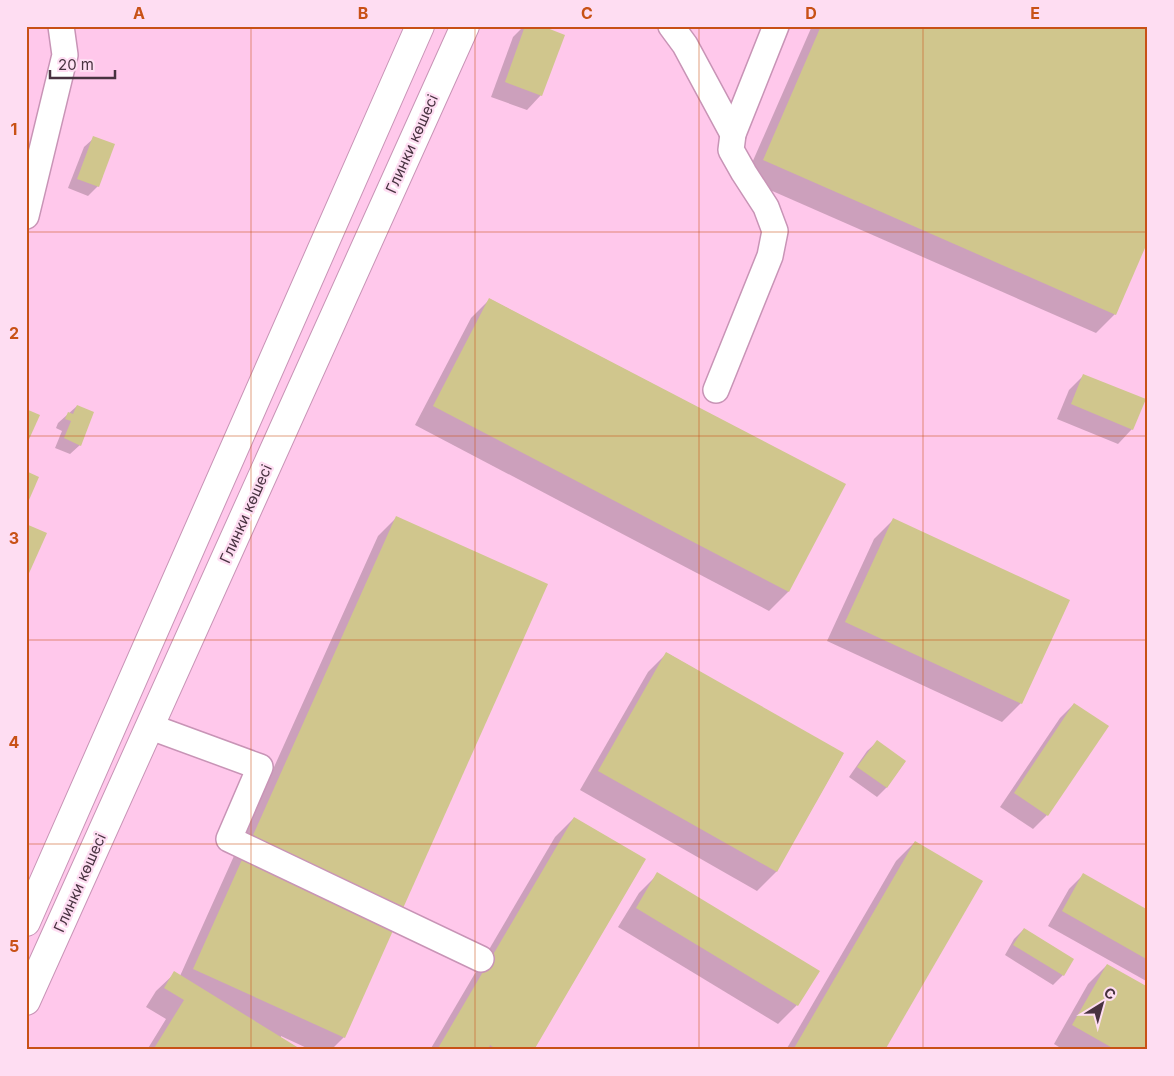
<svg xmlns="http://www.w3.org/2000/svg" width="1174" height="1076" font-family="Inter,sans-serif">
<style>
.shadow{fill:#0003}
.building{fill:#d0c68d}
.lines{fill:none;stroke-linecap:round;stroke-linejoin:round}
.minor-casing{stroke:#c894b6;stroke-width:28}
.major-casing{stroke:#c894b6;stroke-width:30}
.minor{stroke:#fff;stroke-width:25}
.major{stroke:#fff;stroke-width:28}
.grid{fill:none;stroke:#c85116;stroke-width:1;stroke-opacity:0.55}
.labels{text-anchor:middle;stroke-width:4.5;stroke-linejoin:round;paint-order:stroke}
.street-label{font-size:15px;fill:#483240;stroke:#feddf2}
.neatline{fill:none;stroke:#c85116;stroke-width:2}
.grid-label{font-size:16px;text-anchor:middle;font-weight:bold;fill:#c85116}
</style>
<rect width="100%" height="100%" fill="#ffc8eb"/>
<!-- shadow -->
<g class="shadow">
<path d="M524 26H538L541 95 527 110 491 97 513 37Z"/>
<path d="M812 26H1148L1115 314 1096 333 745 179Z"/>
<path d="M94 138 98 186 88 196 68 188 84 147Z"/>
<path d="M490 299 844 484 788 592 769 611 415 425 471 318Z"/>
<path d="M1084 375 1132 429 1118 444 1057 419 1069 390Z"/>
<path d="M77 406 80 445 70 454 55 448 62 431 56 428 58 423Z"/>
<path d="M397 517 344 1037 331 1050H311L281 1036V1038L300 1050H147L166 1019 146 1007 156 991 175 973 180 976 378 536Z"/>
<path d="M893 520 1021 703 1002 722 827 641 874 539Z"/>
<path d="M667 653 843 754 776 872 757 891 580 790 648 672Z"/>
<path d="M1074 704 1047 815 1033 829 1000 807 1060 718Z"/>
<path d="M877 742 905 762 886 788 877 797 849 777 867 751Z"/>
<path d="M574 818 533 1050H430L555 837Z"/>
<path d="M915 842 883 1050H786L896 861Z"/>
<path d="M658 874 818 971 797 1005 778 1024 618 927 639 893Z"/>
<path d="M1083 875 1148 911V982L1048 926 1069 889Z"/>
<path d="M1024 929 1072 960 1063 975 1053 985 1005 955 1014 939Z"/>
<path d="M1107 965 1148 1050H1064L1054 1044 1088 984Z"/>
</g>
<!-- building -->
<g class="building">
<path d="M525 26H542L565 35 542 96 505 82Z"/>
<path d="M821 26H1148V241L1116 315 763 160Z"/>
<path d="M93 136 115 144 99 187 77 179Z"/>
<path d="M489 298 846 484 789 592 433 406Z"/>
<path d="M1083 374 1146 399 1133 430 1071 404Z"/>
<path d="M77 405 94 412 81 446 64 438 71 421 65 419 68 412 73 414Z"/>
<path d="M26 409 40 415 26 446Z"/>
<path d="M26 471 39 477 26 507Z"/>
<path d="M396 516 548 584 345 1038 193 969Z"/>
<path d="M893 518 1070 600 1022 704 845 622Z"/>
<path d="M26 524 47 533 26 580Z"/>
<path d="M666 652 844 753 777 872 598 771Z"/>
<path d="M1074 703 1109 726 1048 816 1014 793Z"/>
<path d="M877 740 906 761 887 788 857 767Z"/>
<path d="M574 817 646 859 534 1050H497L490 1045 488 1050H437Z"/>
<path d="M915 841 983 881 885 1050H793Z"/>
<path d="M657 872 820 971 798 1006 636 908Z"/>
<path d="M1083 873 1148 910V960L1062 911Z"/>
<path d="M1024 928 1074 959 1064 976 1013 945Z"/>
<path d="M1107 964 1148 987V1050H1116L1072 1025Z"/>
<path d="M174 971 302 1050H153L184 1000 164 988Z"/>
</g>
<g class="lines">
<!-- minor casing -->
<g class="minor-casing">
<g id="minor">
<path d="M671 26 685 45 733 134"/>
<path d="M26 216 65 55 61 26"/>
<path d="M716 390 770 256 775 231 766 207 744 173 731 150 733 134 776 26"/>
<path d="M151 727 260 767 229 839 481 959"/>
</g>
</g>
<!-- major casing -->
<g class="major-casing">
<g id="major">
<path d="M26 922 420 26"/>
<path d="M26 1001 465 26"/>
</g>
</g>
<!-- minor -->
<use href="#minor" class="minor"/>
<!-- major -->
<use href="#major" class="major"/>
</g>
<!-- grid -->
<path class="grid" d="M251 26V1050M475 26V1050M699 26V1050M923 26V1050M26 232H1148M26 436H1148M26 640H1148M26 844H1148"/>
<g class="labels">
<!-- street labels -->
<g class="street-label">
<text transform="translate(412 144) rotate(-66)" y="5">Глинки көшесі</text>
<text transform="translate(246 514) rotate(-66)" y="5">Глинки көшесі</text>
<text transform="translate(80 883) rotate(-66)" y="5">Глинки көшесі</text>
</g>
</g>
<!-- border -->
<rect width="1174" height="1076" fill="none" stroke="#feddf2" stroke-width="55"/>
<!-- north arrow -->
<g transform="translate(1102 1004) rotate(37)" stroke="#feddf2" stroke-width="4" paint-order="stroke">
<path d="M0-4L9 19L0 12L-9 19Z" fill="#483240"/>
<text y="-8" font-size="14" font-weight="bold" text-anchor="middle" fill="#483240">С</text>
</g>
<!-- scale -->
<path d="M50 70v8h65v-8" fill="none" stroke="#483240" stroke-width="2.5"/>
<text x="58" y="70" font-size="15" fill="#483240" stroke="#feddf2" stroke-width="4" paint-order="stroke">20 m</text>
<rect x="28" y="28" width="1118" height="1020" class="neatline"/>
<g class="grid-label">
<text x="139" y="19">A</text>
<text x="363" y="19">B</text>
<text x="587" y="19">C</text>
<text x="811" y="19">D</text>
<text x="1035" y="19">E</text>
<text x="14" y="135">1</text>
<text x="14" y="339">2</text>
<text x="14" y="544">3</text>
<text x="14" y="748">4</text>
<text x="14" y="952">5</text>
</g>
</svg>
